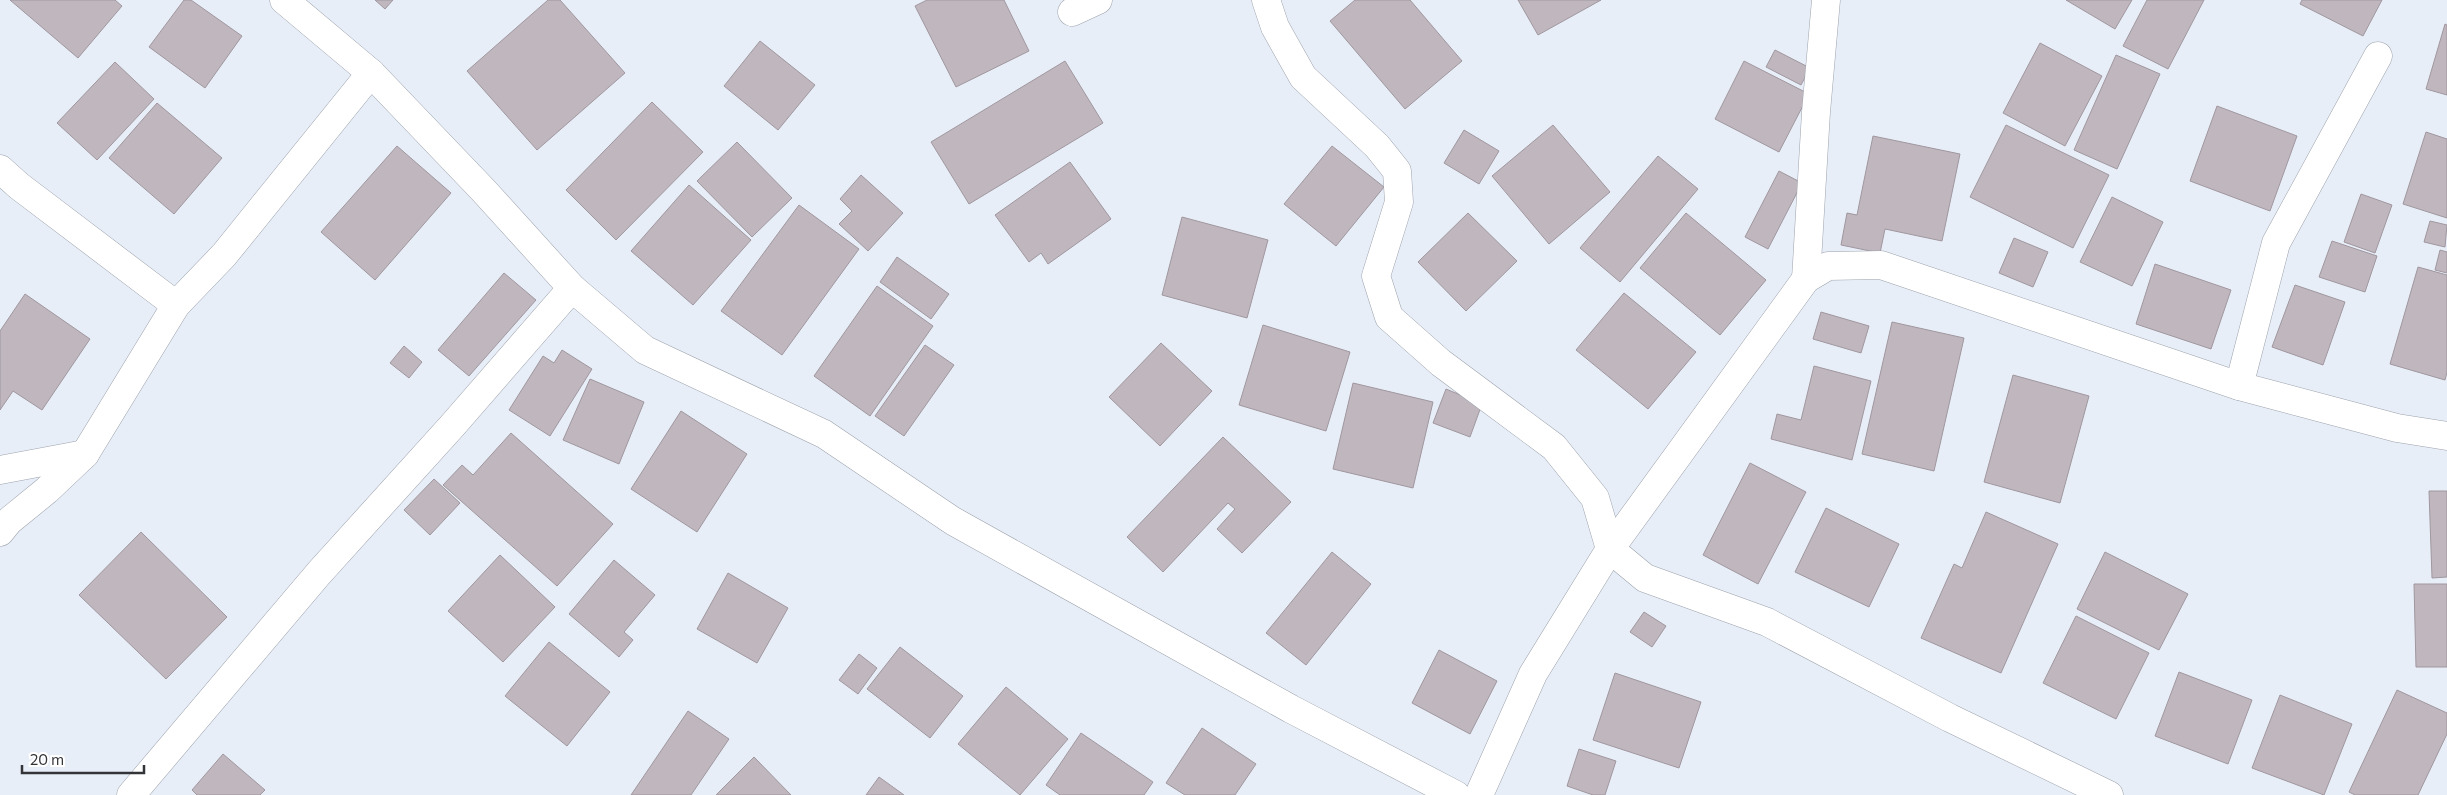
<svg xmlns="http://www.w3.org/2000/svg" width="2447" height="795" font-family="Commissioner,sans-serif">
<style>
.building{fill:#bfb6be;stroke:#a0979f}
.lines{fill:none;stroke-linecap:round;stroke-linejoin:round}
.street-casing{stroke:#9da3ac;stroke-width:29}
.street{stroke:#fff;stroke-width:28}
</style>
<rect width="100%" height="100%" fill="#e8eef8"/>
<!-- building -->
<g class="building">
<path d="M10 0H115L122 6 78 58Z"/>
<path d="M184 0H191L242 36 205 88 149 47Z"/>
<path d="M375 0H393L385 9Z"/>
<path d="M548 0H560L625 73 537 150 467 71Z"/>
<path d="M927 0H1004L1029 51 956 87 915 6Z"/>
<path d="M1355 0H1410L1462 61 1405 109 1330 21Z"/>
<path d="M1518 0H1601L1538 35Z"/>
<path d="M2066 0H2132L2115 29Z"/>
<path d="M2147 0H2204L2168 69 2123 46Z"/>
<path d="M2302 0H2382L2363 36 2300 4Z"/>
<path d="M2445 24 2447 25V95L2426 89Z"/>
<path d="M760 41 815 85 778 130 724 86Z"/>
<path d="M2040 43 2102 76 2065 146 2003 113Z"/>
<path d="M1775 50 1810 68 1801 85 1766 67Z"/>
<path d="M2116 55 2160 74 2117 169 2074 150Z"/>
<path d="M1065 61 1103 123 969 204 931 142Z"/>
<path d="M1744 61 1809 94 1779 152 1715 119Z"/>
<path d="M115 62 154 99 97 160 57 123Z"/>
<path d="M652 102 703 152 616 240 566 190Z"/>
<path d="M157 103 222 158 174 214 109 158Z"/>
<path d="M2217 106 2297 136 2270 211 2190 181Z"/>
<path d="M1553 125 1610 192 1549 244 1492 176Z"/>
<path d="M2006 125 2109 175 2073 248 1970 197Z"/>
<path d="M1464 130 1499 151 1479 184 1444 163Z"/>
<path d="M2426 132 2447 139V218L2403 204Z"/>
<path d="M1873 136 1960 154 1942 241 1885 229 1880 253 1841 245 1847 213 1857 215Z"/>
<path d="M737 142 792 198 752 237 697 181Z"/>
<path d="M397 146 451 193 375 280 321 232Z"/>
<path d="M1332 146 1384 187 1336 246 1284 204Z"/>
<path d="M1658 156 1698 189 1620 282 1580 248Z"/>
<path d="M1070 162 1111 219 1048 264 1041 253 1029 262 995 215Z"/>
<path d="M1779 171 1802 183 1768 249 1745 237Z"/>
<path d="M861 175 903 213 868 251 839 224 852 211 840 199Z"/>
<path d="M689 185 751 240 693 305 631 251Z"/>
<path d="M2361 194 2392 205 2375 253 2344 242Z"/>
<path d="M2112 197 2163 222 2132 286 2080 262Z"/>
<path d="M799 205 859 249 782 355 721 311Z"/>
<path d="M1468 213 1517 261 1466 311 1418 262Z"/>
<path d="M1686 213 1766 280 1720 335 1640 268Z"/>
<path d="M1182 217 1268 240 1247 318 1162 295Z"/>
<path d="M2430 221 2447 225 2445 247 2424 242Z"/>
<path d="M2014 238 2048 252 2033 287 1999 273Z"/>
<path d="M2332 241 2377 256 2365 292 2319 277Z"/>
<path d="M2440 250 2447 252V273L2435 270Z"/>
<path d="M897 257 949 294 931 319 880 282Z"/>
<path d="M2155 264 2231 290 2211 349 2136 324Z"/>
<path d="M2418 267 2447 275V372L2445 380 2390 364Z"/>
<path d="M504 273 536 300 469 376 438 350Z"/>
<path d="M2295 285 2345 302 2323 365 2272 347Z"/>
<path d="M877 286 933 326 870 416 814 376Z"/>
<path d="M1624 293 1696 352 1648 409 1576 350Z"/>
<path d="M25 294 90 339 42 410 13 391 0 410V331Z"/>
<path d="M1821 312 1869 326 1861 353 1813 339Z"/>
<path d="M1892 322 1964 338 1934 471 1862 454Z"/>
<path d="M1263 325 1350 352 1326 431 1239 405Z"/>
<path d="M1161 343 1212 391 1160 446 1109 397Z"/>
<path d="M925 345 954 365 904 436 875 416Z"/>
<path d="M404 346 422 362 409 378 390 363Z"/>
<path d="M562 350 592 369 550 436 509 410 543 356 554 363Z"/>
<path d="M1814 366 1871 381 1852 460 1771 439 1777 414 1801 420Z"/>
<path d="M2013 375 2089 396 2060 503 1984 482Z"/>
<path d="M590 379 644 402 619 464 563 440Z"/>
<path d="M1353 383 1433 402 1413 488 1333 469Z"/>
<path d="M1446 389 1482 404 1470 437 1433 423Z"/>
<path d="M681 411 747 454 697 532 631 489Z"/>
<path d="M511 433 613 524 557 586 443 485 462 465 473 475Z"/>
<path d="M1223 437 1291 502 1242 553 1217 529 1235 509 1228 503 1163 572 1127 537Z"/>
<path d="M1750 463 1806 492 1758 584 1703 555Z"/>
<path d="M434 479 460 503 430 535 404 510Z"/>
<path d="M2429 491H2447V577L2432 578Z"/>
<path d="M1826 508 1899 544 1869 607 1795 572Z"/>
<path d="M1986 512 2058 544 2001 673 1921 638 1954 564 1962 568Z"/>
<path d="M141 532 227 617 166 679 79 595Z"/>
<path d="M1332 552 1371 584 1306 665 1266 633Z"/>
<path d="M2105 552 2188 594 2159 650 2077 609Z"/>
<path d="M500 555 555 607 503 662 448 611Z"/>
<path d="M614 560 655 595 624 632 633 640 619 657 569 614Z"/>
<path d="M728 573 788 608 757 663 697 629Z"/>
<path d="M2414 584H2447V667H2416Z"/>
<path d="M1644 612 1666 626 1652 647 1630 632Z"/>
<path d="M2076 616 2149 653 2116 719 2043 683Z"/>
<path d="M549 642 610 692 567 746 505 696Z"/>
<path d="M900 647 963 696 930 738 867 689Z"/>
<path d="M1439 650 1497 681 1470 734 1412 703Z"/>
<path d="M859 654 877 668 858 694 839 680Z"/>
<path d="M2179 672 2252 700 2228 764 2155 736Z"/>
<path d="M1615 673 1701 702 1679 768 1593 740Z"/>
<path d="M1006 687 1068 739 1020 795 958 744Z"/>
<path d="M2397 690 2447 713V734L2418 795H2355L2349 792Z"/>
<path d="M2280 695 2352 724 2324 795 2252 768Z"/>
<path d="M688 711 729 739 691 795H631Z"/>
<path d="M1202 728 1256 764 1235 795H1185L1166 783Z"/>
<path d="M1081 733 1153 782 1144 795H1060L1046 785Z"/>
<path d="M1579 749 1616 761 1605 795H1593L1567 786Z"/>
<path d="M223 754 265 790 260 795H197L192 790Z"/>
<path d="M754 757 791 795H716Z"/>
<path d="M879 777 904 795H866Z"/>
</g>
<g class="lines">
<!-- street casing -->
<g class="street-casing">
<g id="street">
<path d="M284 0 371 73 484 191 572 288 645 350 824 434 953 521 1291 709 1456 795"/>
<path d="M1266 0 1275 27 1303 77 1377 146 1397 171 1399 202 1376 276 1389 317 1441 363 1554 447 1595 498 1610 549 1645 578 1767 622 1950 718 2109 795"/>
<path d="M1072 12 1098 0"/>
<path d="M0 169 19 186 176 305"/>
<path d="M1806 279 1816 112 1826 0"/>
<path d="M2239 386 2276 243 2378 56"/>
<path d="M0 470 85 454"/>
<path d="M0 532 9 521 47 490 85 454 176 305 224 255 371 73"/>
<path d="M131 795 319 573 452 426 572 288"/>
<path d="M1479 795 1533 674 1610 549 1806 279 1828 266 1881 265 2239 386 2397 428 2447 436"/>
</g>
</g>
<!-- street -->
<use href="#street" class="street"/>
</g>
<!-- scale -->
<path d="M22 765v8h122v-8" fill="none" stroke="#323438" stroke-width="2.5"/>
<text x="30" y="765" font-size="15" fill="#323438" stroke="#ffffff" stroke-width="4" paint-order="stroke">20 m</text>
</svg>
